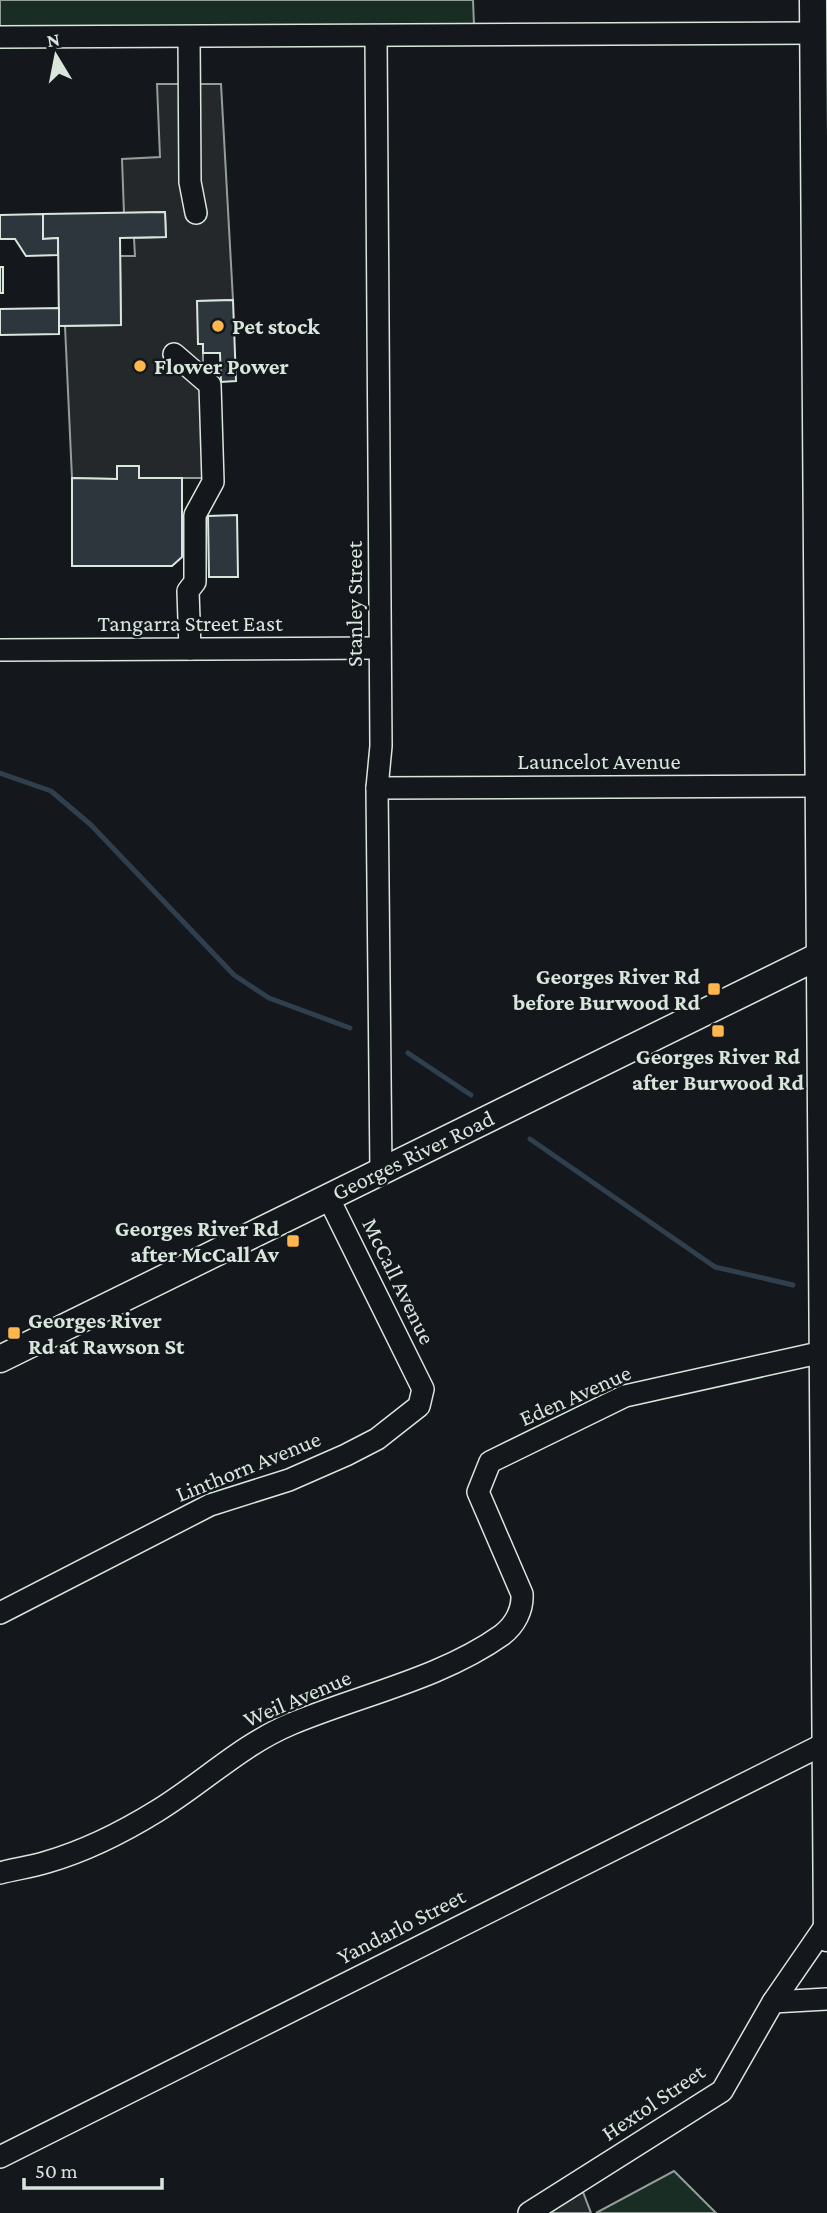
<svg xmlns="http://www.w3.org/2000/svg" width="827" height="2213" font-family="'Crimson Pro',serif">
<style>
.green{fill:#1a2d24;stroke:#939e99;stroke-width:2}
.parking{fill:#24282b;stroke:#939e99;stroke-width:2}
.lines{fill:none;stroke-linecap:round;stroke-linejoin:round}
.stream{stroke:#2f3f4d;stroke-width:5}
.building{fill:#2c363c;stroke:#d8e6dc;stroke-width:2}
.minor-casing{stroke:#d8e6dc;stroke-width:24}
.major-casing{stroke:#d8e6dc;stroke-width:29}
.minor{stroke:#14181c;stroke-width:21}
.major{stroke:#14181c;stroke-width:26}
.poi-dot{fill:#ffb74d;stroke:#14181c;stroke-width:2.5}
.labels{text-anchor:middle;stroke-width:5;stroke-linejoin:round;paint-order:stroke}
.poi-label{font-size:23px;font-weight:bold;fill:#d8e6dc;stroke:#14181c;text-anchor:start}
.street-label{font-size:23px;fill:#d8e6dc;stroke:#14181c}
</style>
<rect width="100%" height="100%" fill="#14181c"/>
<!-- green -->
<g class="green">
<path d="M0 0H473L474 25 0 27Z"/>
<path d="M674 2171 716 2213H596Z"/>
</g>
<!-- parking -->
<g class="parking">
<path d="M157 84H221L233 300 198 301V344H203V353L202 478H139L138 466H117V479L72 478 65 326 121 325 120 256H135L134 238 166 237 165 212 124 213 122 159 160 157Z"/>
<path d="M583 2192 591 2213H548Z"/>
</g>
<g class="lines">
<!-- stream -->
<g class="stream">
<path d="M0 773 51 791 91 825 234 975 269 998 350 1028"/>
<path d="M408 1053 471 1095"/>
<path d="M530 1139 715 1267 793 1285"/>
</g>
</g>
<!-- building -->
<g class="building">
<path d="M165 212 166 237 120 238 121 325 59 326 58 238 43 239V214Z"/>
<path d="M43 214V239L58 238V255L26 256 15 239H0V215Z"/>
<rect x="0" y="267" width="3" height="26"/>
<path d="M233 300 236 381 221 382 220 353H203V344H198L197 301Z"/>
<path d="M59 308V334L0 335V309Z"/>
<path d="M117 466H139V478H182V557L172 566H72V478L117 479Z"/>
<path d="M237 515 238 577H209L208 516Z"/>
</g>
<g class="lines">
<!-- minor casing -->
<g class="minor-casing">
<g id="minor">
<path d="M0 37 813 33"/>
<path d="M189 37 190 182 196 213"/>
<path d="M376 38 381 746 377 788 381 1171"/>
<path d="M174 354 210 385 213 482 195 515V582L188 591 190 649"/>
<path d="M0 650 380 648"/>
<path d="M377 788 821 786"/>
<path d="M0 1613 210 1505 289 1480 346 1455 377 1439 419 1406 423 1389 328 1197"/>
<path d="M0 1873C15 1869 31 1867 47 1862 85 1851 123 1832 157 1811 203 1783 241 1745 291 1724 360 1695 440 1679 502 1635 515 1625 523 1610 522 1594L478 1492 490 1462 625 1396 823 1352"/>
<path d="M773 2002 827 1999"/>
<path d="M0 2157 826 1743"/>
<path d="M529 2213 722 2091 773 2002 826 1925"/>
</g>
</g>
<!-- major casing -->
<g class="major-casing">
<g id="major">
<path d="M813 0 827 1938"/>
<path d="M0 1359 827 952"/>
</g>
</g>
<!-- minor -->
<use href="#minor" class="minor"/>
<!-- major -->
<use href="#major" class="major"/>
</g>
<!-- markers -->
<g class="poi-dot">
<circle cx="218" cy="326" r="7"/>
<circle cx="140" cy="366" r="7"/>
<rect x="707" y="982" width="14" height="14" rx="3.5"/>
<rect x="711" y="1024" width="14" height="14" rx="3.5"/>
<rect x="286" y="1234" width="14" height="14" rx="3.5"/>
<rect x="7" y="1326" width="14" height="14" rx="3.5"/>
</g>
<g class="labels">
<!-- poi labels -->
<g class="poi-label">
<text x="232" y="334">Pet stock</text>
<text x="154" y="374">Flower Power</text>
<text x="700" y="984" text-anchor="end">Georges River Rd<tspan x="700" dy="26">before Burwood Rd</tspan></text>
<text x="718" y="1064" text-anchor="middle">Georges River Rd<tspan x="718" dy="26">after Burwood Rd</tspan></text>
<text x="279" y="1236" text-anchor="end">Georges River Rd<tspan x="279" dy="26">after McCall Av</tspan></text>
<text x="28" y="1328">Georges River<tspan x="28" dy="26">Rd at Rawson St</tspan></text>
</g>
<!-- street labels -->
<g class="street-label">
<text transform="translate(354 604) rotate(-90)" y="8">Stanley Street</text>
<text x="190" y="631">Tangarra Street East</text>
<text x="599" y="769">Launcelot Avenue</text>
<text transform="translate(413 1155) rotate(-26)" y="8">Georges River Road</text>
<text transform="translate(399 1281) rotate(64)" y="8">McCall Avenue</text>
<text transform="translate(575 1395) rotate(-24)" y="8">Eden Avenue</text>
<text transform="translate(248 1466) rotate(-22)" y="8">Linthorn Avenue</text>
<text transform="translate(297 1698) rotate(-23)" y="8">Weil Avenue</text>
<text transform="translate(401 1926) rotate(-27)" y="8">Yandarlo Street</text>
<text transform="translate(653 2102) rotate(-34)" y="8">Hextol Street</text>
</g>
</g>
<!-- north arrow -->
<g transform="translate(56 56) rotate(350)" stroke="#14181c" stroke-width="5" paint-order="stroke">
<path d="M0-5L12 26L0 18L-12 26Z" fill="#d8e6dc"/>
<text y="-10" font-size="19" font-weight="bold" text-anchor="middle" fill="#d8e6dc">N</text>
</g>
<!-- scale -->
<path d="M24 2178v10h138v-10" fill="none" stroke="#d8e6dc" stroke-width="3.5"/>
<text x="35" y="2178" font-size="21" fill="#d8e6dc" stroke="#14181c" stroke-width="5" paint-order="stroke">50 m</text>
</svg>
